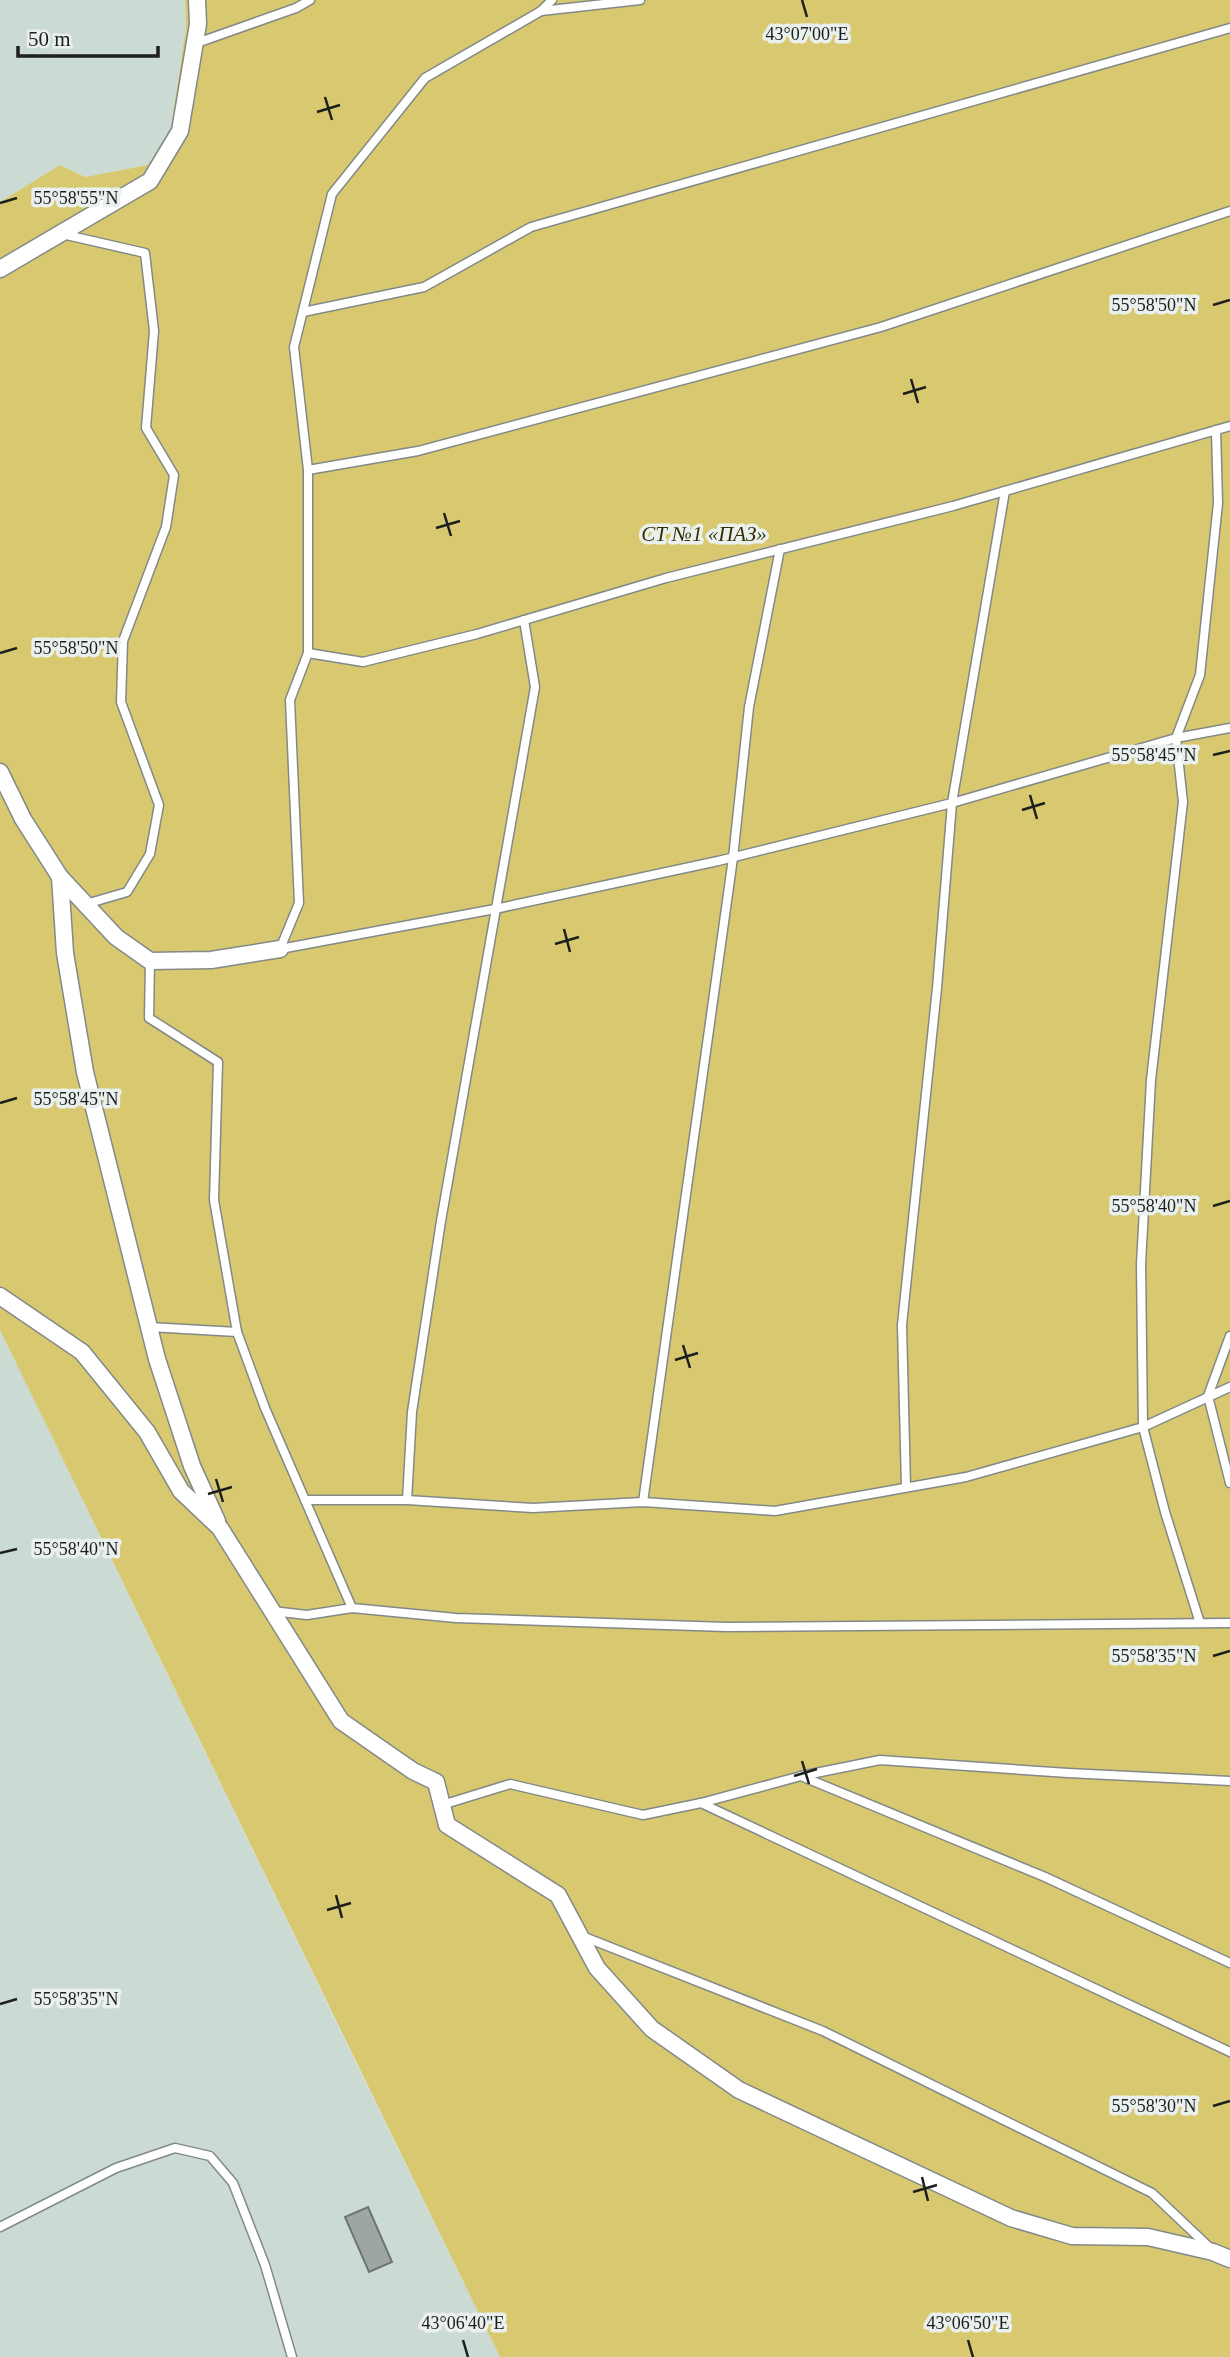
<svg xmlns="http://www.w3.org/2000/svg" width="1230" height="2357" font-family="'Times New Roman',serif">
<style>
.built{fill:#cbdad3}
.green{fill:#d8c971}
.building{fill:#9ea5a5;stroke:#6e7575;stroke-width:2}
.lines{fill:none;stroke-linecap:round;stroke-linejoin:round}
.service-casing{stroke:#838986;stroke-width:11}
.minor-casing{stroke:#838986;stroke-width:19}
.service{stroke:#fff;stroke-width:8}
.minor{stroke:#fff;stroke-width:16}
.ticks{fill:none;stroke:#1c1f1d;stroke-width:2.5}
.labels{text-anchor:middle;stroke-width:7;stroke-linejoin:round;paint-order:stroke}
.park-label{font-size:21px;font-style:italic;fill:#362f03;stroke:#eaf0ed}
.ticks-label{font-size:18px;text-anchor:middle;fill:#1c1f1d;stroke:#eaf0ed;stroke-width:7;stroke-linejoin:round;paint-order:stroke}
</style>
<rect width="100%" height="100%" fill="#dde3e0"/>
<!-- built -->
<g class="built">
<path d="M0 0H185L186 26 171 128 148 165 85 177 60 166 0 202Z"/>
<path d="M0 1330 365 2082 500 2357H0Z"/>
</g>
<!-- green -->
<path class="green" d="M185 0H1230V2357H500L0 1330V202L60 165 85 177 148 165 171 128 186 27Z"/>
<!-- building -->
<path class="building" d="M368 2207 392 2262 369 2272 345 2217Z"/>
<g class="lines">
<!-- service casing -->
<g class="service-casing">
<g id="service">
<path d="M541 11 640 0"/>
<path d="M194 44 296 8 310 0"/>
<path d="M62 234 145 253 154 331 146 428 174 475 166 527 123 641 121 702 159 805 150 854 127 892 86 904"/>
<path d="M303 312 424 287 531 227 1230 28"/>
<path d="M308 470 418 451 881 327 1230 211"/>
<path d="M308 653 363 662 477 634 666 578 953 506 1230 426"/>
<path d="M280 949 299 903 290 700 308 653V470L294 347 332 194 425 78 541 11 552 0"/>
<path d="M280 949 495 909 718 861 952 803 1176 738 1230 728"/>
<path d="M150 961 149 1018 218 1062 214 1200 237 1332 265 1408 352 1608"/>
<path d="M149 1327 237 1332"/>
<path d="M1230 1336 1208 1396 1230 1483"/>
<path d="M906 1487 902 1325 937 988 952 803 1005 491"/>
<path d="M305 1500H407L533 1508 643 1502 775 1511 966 1477 1143 1427 1230 1387"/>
<path d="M407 1500 412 1412 441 1221 535 687 524 620"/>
<path d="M643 1502 733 858 749 707 780 549"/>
<path d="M272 1611 307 1615 352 1608 456 1618 726 1627 1230 1623"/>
<path d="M1200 1623 1165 1512 1143 1427 1141 1264 1151 1080 1183 802 1176 738 1200 675 1218 503 1216 430"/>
<path d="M801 1776 880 1760 1068 1773 1230 1781"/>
<path d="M701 1803 1230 2052"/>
<path d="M442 1805 510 1784 643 1815 701 1803 801 1776 1045 1877 1230 1963"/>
<path d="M582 1936 823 2031 1152 2193 1209 2247"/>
<path d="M0 2227 116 2168 175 2148 210 2156 233 2183 265 2265 292 2357"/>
</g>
</g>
<!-- minor casing -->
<g class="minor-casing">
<g id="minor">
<path d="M0 269 150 181 180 131 198 24 197 0"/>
<path d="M0 772 23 819 60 877 116 937 150 961 211 960 280 949"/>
<path d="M60 877 65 953 85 1072 157 1359 192 1466 217 1521"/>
<path d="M0 1296 82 1352 147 1432 181 1491 220 1528 341 1721 413 1771 436 1782 447 1825 558 1895 597 1968 652 2029 739 2090 1011 2218 1072 2236 1148 2237 1213 2252 1230 2259"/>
</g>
</g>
<!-- service -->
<use href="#service" class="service"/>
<!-- minor -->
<use href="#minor" class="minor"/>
</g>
<!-- ticks -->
<path class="ticks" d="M802 0 807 17M325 97 332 120M317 112 340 105M0 203 17 198M1213 305 1230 300M911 379 918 403M903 394 926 387M444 513 451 536M436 528 460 521M0 653 17 648M1213 755 1230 751M1030 795 1037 819M1022 810 1045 803M564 929 570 952M555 944 579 937M0 1103 17 1098M1213 1206 1230 1201M683 1345 690 1368M675 1360 698 1353M216 1479 223 1502M208 1494 232 1487M0 1553 17 1549M1213 1656 1230 1651M802 1761 809 1784M794 1776 817 1769M336 1895 342 1918M327 1910 351 1903M0 2004 17 1999M1213 2106 1230 2101M922 2177 928 2201M913 2192 937 2185M463 2340 468 2357M968 2340 973 2357"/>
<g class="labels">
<!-- park labels -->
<g class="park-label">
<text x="704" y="541">СТ №1 «ПАЗ»</text>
</g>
</g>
<g class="ticks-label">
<text x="807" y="40">43°07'00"E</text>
<text x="76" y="204">55°58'55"N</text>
<text x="1154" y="311">55°58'50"N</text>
<text x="76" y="654">55°58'50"N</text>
<text x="1154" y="761">55°58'45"N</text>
<text x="76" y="1105">55°58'45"N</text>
<text x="1154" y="1212">55°58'40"N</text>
<text x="76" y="1555">55°58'40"N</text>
<text x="1154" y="1662">55°58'35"N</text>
<text x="76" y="2005">55°58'35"N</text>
<text x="1154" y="2112">55°58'30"N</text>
<text x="463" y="2329">43°06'40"E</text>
<text x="968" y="2329">43°06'50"E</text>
</g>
<!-- scale -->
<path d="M18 46v10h140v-10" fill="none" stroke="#1c1f1d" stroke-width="3.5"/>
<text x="28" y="46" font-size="21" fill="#1c1f1d" stroke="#eaf0ed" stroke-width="5" paint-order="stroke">50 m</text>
</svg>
